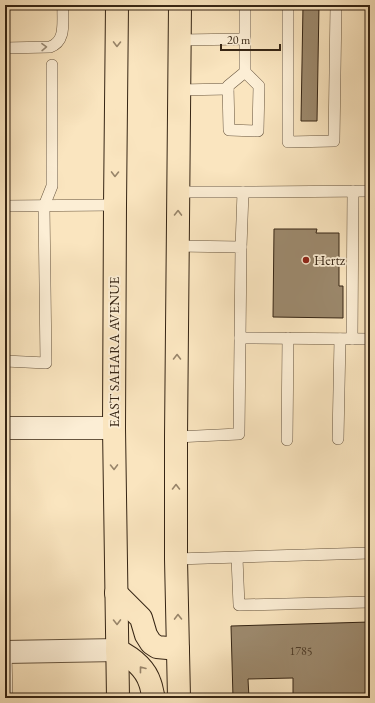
<svg xmlns="http://www.w3.org/2000/svg" width="375" height="703" font-family="'EB Garamond',serif">
<style>
.building{fill:#9c896d;stroke:#362514}
.lines{fill:none;stroke-linecap:round;stroke-linejoin:round}
.lane-casing{stroke:#67553f;stroke-width:12}
.street-casing{stroke:#67553f;stroke-width:24}
.primary-casing{stroke:#362514;stroke-width:24}
.lane{stroke:#fceed5;stroke-width:11}
.street{stroke:#fceed5;stroke-width:22}
.primary{stroke:#fae5bf;stroke-width:22}
.oneway{stroke:#98856a}
.oneway2{stroke:#998a74}
.poi-dot{fill:#8f2418;stroke:#fceed5;stroke-width:1.5}
.labels{text-anchor:middle;stroke-width:3.5;stroke-linejoin:round;paint-order:stroke}
.number-label{font-size:12px;fill:#503e2a}
.poi-label{font-size:14px;fill:#362514;stroke:#fceed5;text-anchor:start}
.street-label{font-size:14px;fill:#362514;stroke:#fceed5}
</style>
<rect width="100%" height="100%" fill="#fae5bf"/>
<filter id="stains"><feTurbulence type="fractalNoise" baseFrequency=".005" numOctaves="4"/><feColorMatrix values="0 0 0 0 .2 0 0 0 0 .09 0 0 0 0 .02 0 0 0 .5 -.17"/></filter>
<radialGradient id="worn" r=".72"><stop offset=".6" stop-color="#630" stop-opacity="0"/><stop offset="1" stop-color="#630" stop-opacity=".3"/></radialGradient>
<!-- building -->
<g class="building">
<path d="M303 5H319L317 121H301Z"/>
<path d="M274 229H317L316 233H339V286H343V318L273 317Z"/>
<path d="M370 622V698H293V678L248 679 249 698H233L231 626Z"/>
</g>
<g class="lines">
<!-- lane casing -->
<g class="lane-casing">
<g id="lane">
<path d="M288 5V142L334 141 336 5"/>
<path d="M180 40 245 39"/>
<path d="M5 48 50 47C67 41 62 21 63 5"/>
<path d="M245 72 228 86 229 130 258 131 259 86 245 72V5"/>
<path d="M179 90 228 89"/>
<path d="M178 192H243L241 247"/>
<path d="M243 192 370 191"/>
<path d="M5 206 115 205"/>
<path d="M240 338 370 339"/>
<path d="M352 339 353 191"/>
<path d="M5 361 46 363 44 206 52 186V65"/>
<path d="M176 437 239 434 241 247 177 246"/>
<path d="M338 439 340 339"/>
<path d="M287 440 288 338"/>
<path d="M237 558 239 605 370 602"/>
<path d="M176 559 370 553"/>
<path d="M6 652 7 698"/>
</g>
</g>
<!-- street casing -->
<g class="street-casing">
<g id="street">
<path d="M5 428H114"/>
<path d="M5 652 117 650"/>
</g>
</g>
<!-- primary casing -->
<g class="primary-casing">
<g id="primary">
<path d="M117 5 115 205 114 428 118 698"/>
<path d="M116 593 141 618 146 635 151 643 157 647 178 649"/>
<path d="M117 650C131 657 145 667 150 683 152 688 152 693 154 698"/>
<path d="M179 698 176 559V437L180 5"/>
</g>
</g>
<!-- lane -->
<use href="#lane" class="lane"/>
<!-- street -->
<use href="#street" class="street"/>
<!-- primary -->
<use href="#primary" class="primary"/>
</g>
<!-- one-way arrows -->
<defs><path id="oneway-chevron" d="M-2-3.5L2.5 0L-2 3.5" fill="none" stroke-width="1.6" stroke-linecap="round" stroke-linejoin="round"/></defs>
<g class="oneway">
<use href="#oneway-chevron" transform="translate(117 44) rotate(91)"/>
<use href="#oneway-chevron" transform="translate(115 174) rotate(91)"/>
<use href="#oneway-chevron" transform="translate(178 213) rotate(-89)"/>
<use href="#oneway-chevron" transform="translate(177 357) rotate(-90)"/>
<use href="#oneway-chevron" transform="translate(114 467) rotate(89)"/>
<use href="#oneway-chevron" transform="translate(176 487) rotate(-90)"/>
<use href="#oneway-chevron" transform="translate(178 617) rotate(-91)"/>
<use href="#oneway-chevron" transform="translate(117 622) rotate(89)"/>
<use href="#oneway-chevron" transform="translate(142 669) rotate(-128)"/>
</g>
<use class="oneway2" href="#oneway-chevron" transform="translate(44 47) rotate(-1)"/>
<!-- markers -->
<circle class="poi-dot" cx="306" cy="260" r="4"/>
<g class="labels">
<!-- number labels -->
<g class="number-label">
<text x="301" y="655">1785</text>
</g>
<!-- poi labels -->
<g class="poi-label">
<text x="314" y="265">Hertz</text>
</g>
<!-- street labels -->
<g class="street-label">
<text transform="translate(114 352) rotate(-90)" y="5">EAST SAHARA AVENUE</text>
</g>
</g>
<!-- margin -->
<rect width="375" height="703" fill="none" stroke="#fae5bf" stroke-width="20"/>
<rect x="6" y="6" width="363" height="691" fill="none" stroke="#362514" stroke-width="2"/>
<rect x="10" y="10" width="355" height="683" fill="none" stroke="#362514"/>
<!-- scale -->
<path d="M221 44v6h59v-6" fill="none" stroke="#362514" stroke-width="2"/>
<text x="227" y="44" font-size="12" fill="#362514" stroke="#fceed5" stroke-width="3" paint-order="stroke">20 m</text>
<rect width="100%" height="100%" filter="url(#stains)"/>
<rect width="100%" height="100%" fill="url(#worn)"/>
</svg>
